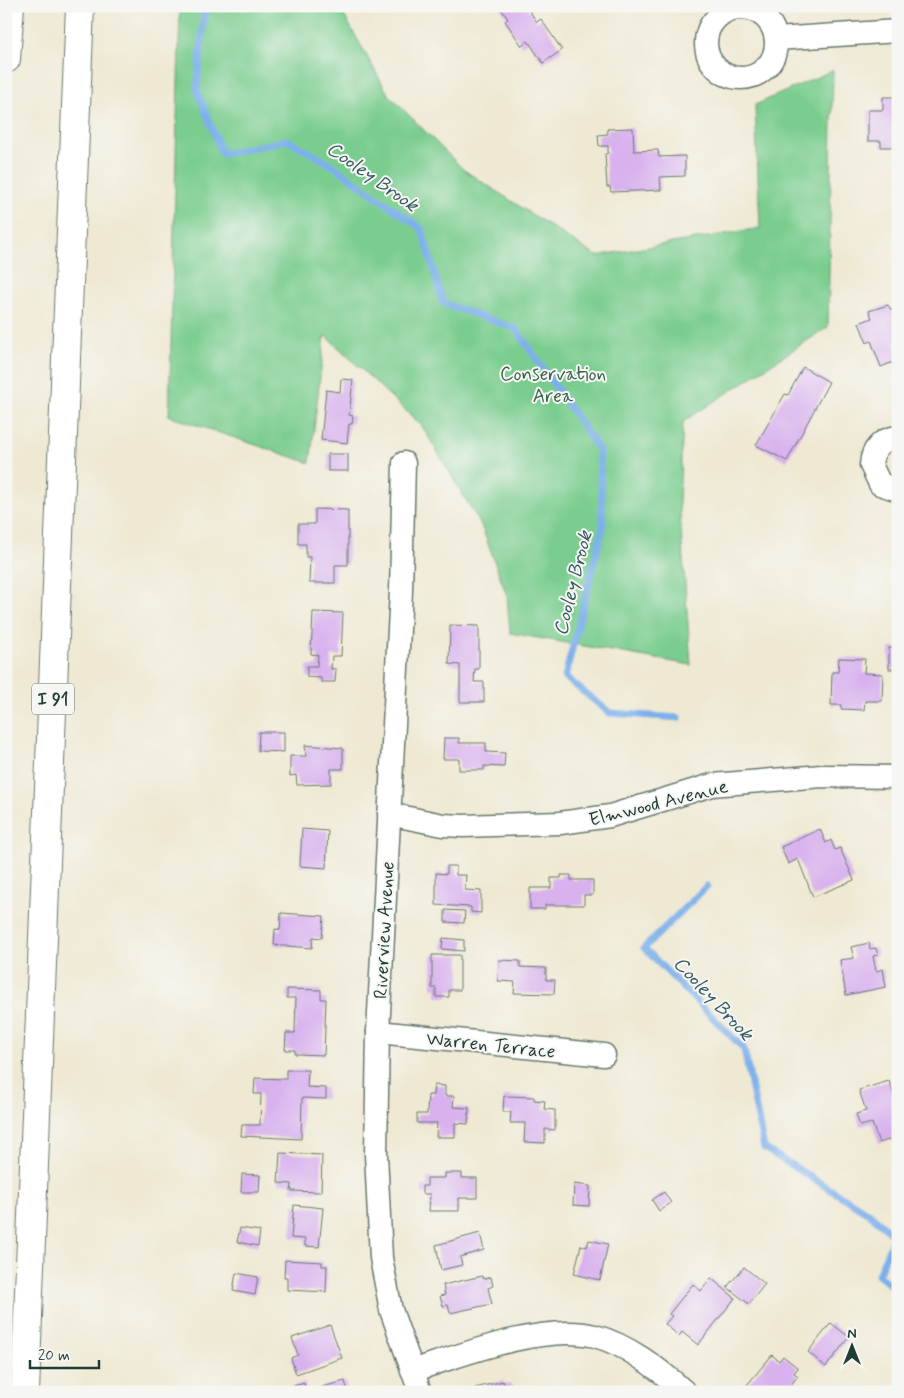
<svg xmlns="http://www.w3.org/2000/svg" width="904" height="1398" font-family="Mynerve,sans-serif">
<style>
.green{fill:#7acd8f;stroke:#4c8562}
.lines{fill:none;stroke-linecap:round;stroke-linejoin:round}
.stream{stroke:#7db0ea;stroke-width:7}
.building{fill:#d8b1ee}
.minor-casing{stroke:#68796c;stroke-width:25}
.highway-casing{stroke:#68796c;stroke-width:30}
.minor{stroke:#fff;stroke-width:22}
.highway{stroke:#fff;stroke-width:28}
.labels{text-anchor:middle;stroke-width:4;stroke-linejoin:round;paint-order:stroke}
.shield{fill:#f6f6f2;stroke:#60746d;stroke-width:1}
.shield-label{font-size:18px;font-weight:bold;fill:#1f3d34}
.park-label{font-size:19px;fill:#36614b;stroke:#f6f6f2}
.street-label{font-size:19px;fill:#1f3d34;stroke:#f6f6f2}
.water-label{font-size:20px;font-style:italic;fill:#365a62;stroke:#f6f6f2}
</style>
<rect width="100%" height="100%" fill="#f6f6f2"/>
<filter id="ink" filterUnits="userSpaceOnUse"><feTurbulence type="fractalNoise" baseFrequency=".02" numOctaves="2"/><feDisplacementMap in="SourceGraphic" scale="10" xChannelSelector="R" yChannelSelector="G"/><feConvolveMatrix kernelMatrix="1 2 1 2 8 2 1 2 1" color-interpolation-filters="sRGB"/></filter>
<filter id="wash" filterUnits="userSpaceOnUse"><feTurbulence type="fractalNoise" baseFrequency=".0096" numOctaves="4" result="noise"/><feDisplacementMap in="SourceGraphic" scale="20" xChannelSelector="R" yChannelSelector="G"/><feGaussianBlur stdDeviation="1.12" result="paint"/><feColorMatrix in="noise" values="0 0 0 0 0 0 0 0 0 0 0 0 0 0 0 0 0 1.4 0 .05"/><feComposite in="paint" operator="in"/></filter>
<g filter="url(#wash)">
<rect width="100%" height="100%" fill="#efe9d3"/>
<!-- green -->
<path class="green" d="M180 6H339L388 94 464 170 596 256 760 228 755 105 833 70 828 327 683 422 679 502 691 665 510 633 507 596 481 525 422 426 325 335 310 463 169 416Z"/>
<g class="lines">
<!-- stream -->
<g class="stream">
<path d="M205 6 197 90 222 154 287 140 332 165 422 229 443 303 516 329 599 450 603 527 565 677 610 713 679 718"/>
<path d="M707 886 644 948 744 1049 764 1148 870 1214 894 1236 878 1275 898 1291"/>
</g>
</g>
<g id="blocks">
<!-- building -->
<g class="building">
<path d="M499 6H526L537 22 541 19 562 50 543 63 528 41 522 46 505 21 508 19Z"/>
<path d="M883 97H898V147H881V141H868V110H883Z"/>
<path d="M633 128 634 151 658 150 659 157 685 156V176L660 177 661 190 611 192 610 187H607L605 154 608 153V146H599L598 135 608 134 607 129Z"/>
<path d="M888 305 892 311 898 310V341L895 342 898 360 881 367 871 341 867 343 859 323 872 318 869 311Z"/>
<path d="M803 367 829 382 787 461 756 445 785 394 788 395Z"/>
<path d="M341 379 353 380 349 415 353 416 352 424H349L347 443 321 440 326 390 340 392Z"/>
<rect x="328" y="454" width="20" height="17"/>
<path d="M315 509 348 510V565H335V583H309L310 557H306V544H298V524H315Z"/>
<path d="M313 612 343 613 341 656H332L331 669H336L335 682H321V678L307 677V666H317L318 655 311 654Z"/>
<path d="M450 625 479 626V669H475L474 682H484V702H460V665L449 664Z"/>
<rect x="889" y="648" width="9" height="21"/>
<path d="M839 658 865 659 864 673 883 674 882 701H865L864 710 841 709V705H831L832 672H838Z"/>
<path d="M259 732H284V752L258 751Z"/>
<path d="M444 738H459V743H486V752L505 753 504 767 484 766V770H459V759H443Z"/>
<path d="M305 745 343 748V769H331V784L297 785 296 775 290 776V756H306Z"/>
<path d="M302 829 328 831 326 868 300 866Z"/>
<path d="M820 829 826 843 831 840 835 850 840 848 854 880 813 897 798 859 788 864 781 847Z"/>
<path d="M447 866H456V875H466L465 890 481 891V913L471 912V907L436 905V873L447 874Z"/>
<path d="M561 875H571V880H593V895H584V905H545V909H530V888H551V878H561Z"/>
<path d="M445 910 465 911 464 923 445 922Z"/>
<path d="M281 913 324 916 322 938 313 937 312 948 274 945 275 929 280 930Z"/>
<path d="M443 938 464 940V951L442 949Z"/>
<path d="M869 943 870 949 876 948 878 955 873 956 876 971 883 969 886 987 846 995 840 960 854 958 851 947Z"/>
<path d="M432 955H460V990H449V997H436V988H432Z"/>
<path d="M499 960 520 961V967L546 968V980H555L554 994 514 993 515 982 498 981Z"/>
<path d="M287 989 321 990V999H326L324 1055 295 1054V1050H285L286 1033H295L296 998H287Z"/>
<path d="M286 1070H308L307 1087 326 1088V1099L302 1098 301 1139 241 1136 242 1125H260L261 1094H254L255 1078 286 1079Z"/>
<path d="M889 1081 898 1106V1137L879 1143 872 1123 860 1126 856 1114 866 1111 859 1090Z"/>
<path d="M434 1085 445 1086V1096H454L453 1107 469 1108 468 1124 455 1123V1137H436L437 1123H417V1114H427L428 1095H433Z"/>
<path d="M504 1096 534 1097V1100L545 1101 544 1109 555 1110V1130L545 1129V1143L524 1142 525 1123H510L511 1112H503Z"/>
<path d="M280 1153 322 1155 321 1192 291 1191 292 1184 278 1183Z"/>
<path d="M445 1173H462V1178H477V1198H459V1211H429L430 1194H422V1186H427V1178H445Z"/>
<path d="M242 1174 260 1175 259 1192H241Z"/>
<path d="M574 1184 590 1186 589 1206 573 1205Z"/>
<path d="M664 1192 671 1203 659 1211 652 1200Z"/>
<path d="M294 1205 323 1208 319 1247 305 1246V1239L291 1238Z"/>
<path d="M240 1228 260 1231 258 1246 237 1242Z"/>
<path d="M480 1233 484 1250 460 1257 462 1265 441 1270 436 1245Z"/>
<path d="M589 1240 608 1244 600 1280 574 1274 581 1245 587 1247Z"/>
<path d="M285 1260 322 1262V1266H327L326 1292 287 1290V1277H284Z"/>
<path d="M744 1267 765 1284 749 1304 727 1287Z"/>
<path d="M236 1273 258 1277 255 1295 233 1291Z"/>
<path d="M482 1276 483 1279 491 1277 493 1286 488 1288 492 1304 450 1313 448 1305 443 1306 440 1296 445 1295 443 1285Z"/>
<path d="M711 1278 735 1298 698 1345 682 1332 679 1336 665 1324 672 1316 669 1314 693 1284 701 1291Z"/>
<path d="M831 1323 849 1337 826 1367 808 1352Z"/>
<path d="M330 1325 342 1358 296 1374 291 1358 298 1355 292 1338Z"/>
<path d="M772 1355 779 1361 783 1356 798 1368 794 1373 798 1376 785 1392H756L747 1385Z"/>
<path d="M345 1381 348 1392H323L322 1387Z"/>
<path d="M503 1381 504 1385 511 1384 513 1392H476L475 1388Z"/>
<path d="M304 1383 306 1392H288L287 1388Z"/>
</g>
</g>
</g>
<g filter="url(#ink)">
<use href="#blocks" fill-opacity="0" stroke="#68796c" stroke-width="1"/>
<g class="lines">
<!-- minor casing -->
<g class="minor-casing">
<g id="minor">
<circle cx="741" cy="43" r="35"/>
<path d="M776 39 898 31"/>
<path d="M898 437C881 439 872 449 871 465L880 484 898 490"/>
<path d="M404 463 401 591 378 1032 376 1154 381 1258 391 1310 420 1392"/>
<path d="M389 814 443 825 463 826 560 823 610 816 712 785 822 776 898 777"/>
<path d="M378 1032 604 1055"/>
<path d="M412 1371C461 1355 544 1323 595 1336 628 1345 659 1369 685 1392"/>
</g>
</g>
<!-- highway casing -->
<g class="highway-casing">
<g id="highway">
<path d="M6 59 10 6"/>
<path d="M25 1392 80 6"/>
</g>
</g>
<!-- minor -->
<use href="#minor" class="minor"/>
<!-- highway -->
<use href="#highway" class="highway"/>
</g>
</g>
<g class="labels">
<!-- shield labels -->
<rect class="shield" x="32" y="683.5" width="42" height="31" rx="4"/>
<g class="shield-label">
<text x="53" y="705">I 91</text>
</g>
<!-- park labels -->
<g class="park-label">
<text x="553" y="380">Conservation<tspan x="553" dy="22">Area</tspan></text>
</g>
<!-- street labels -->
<g class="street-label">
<text transform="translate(658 802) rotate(-14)" y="7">Elmwood Avenue</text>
<text transform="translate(383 930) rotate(-87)" y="7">Riverview Avenue</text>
<text transform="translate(491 1044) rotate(6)" y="7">Warren Terrace</text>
</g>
<!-- water labels -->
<g class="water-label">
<text transform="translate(373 176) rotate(35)" y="7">Cooley Brook</text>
<text transform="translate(572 583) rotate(-76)" y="7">Cooley Brook</text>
<text transform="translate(714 998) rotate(47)" y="7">Cooley Brook</text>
</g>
</g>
<!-- margin -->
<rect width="904" height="1398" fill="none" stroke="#f6f6f2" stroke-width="25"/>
<!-- north arrow -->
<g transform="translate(852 1346)" stroke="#f6f6f2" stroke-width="4" paint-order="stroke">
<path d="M0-4L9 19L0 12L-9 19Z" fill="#1f3d34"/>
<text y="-8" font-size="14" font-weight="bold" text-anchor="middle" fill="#1f3d34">N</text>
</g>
<!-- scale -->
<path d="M30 1360v8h69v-8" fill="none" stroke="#1f3d34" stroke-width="2.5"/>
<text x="38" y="1360" font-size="15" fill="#1f3d34" stroke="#f6f6f2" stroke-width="4" paint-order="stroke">20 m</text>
</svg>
